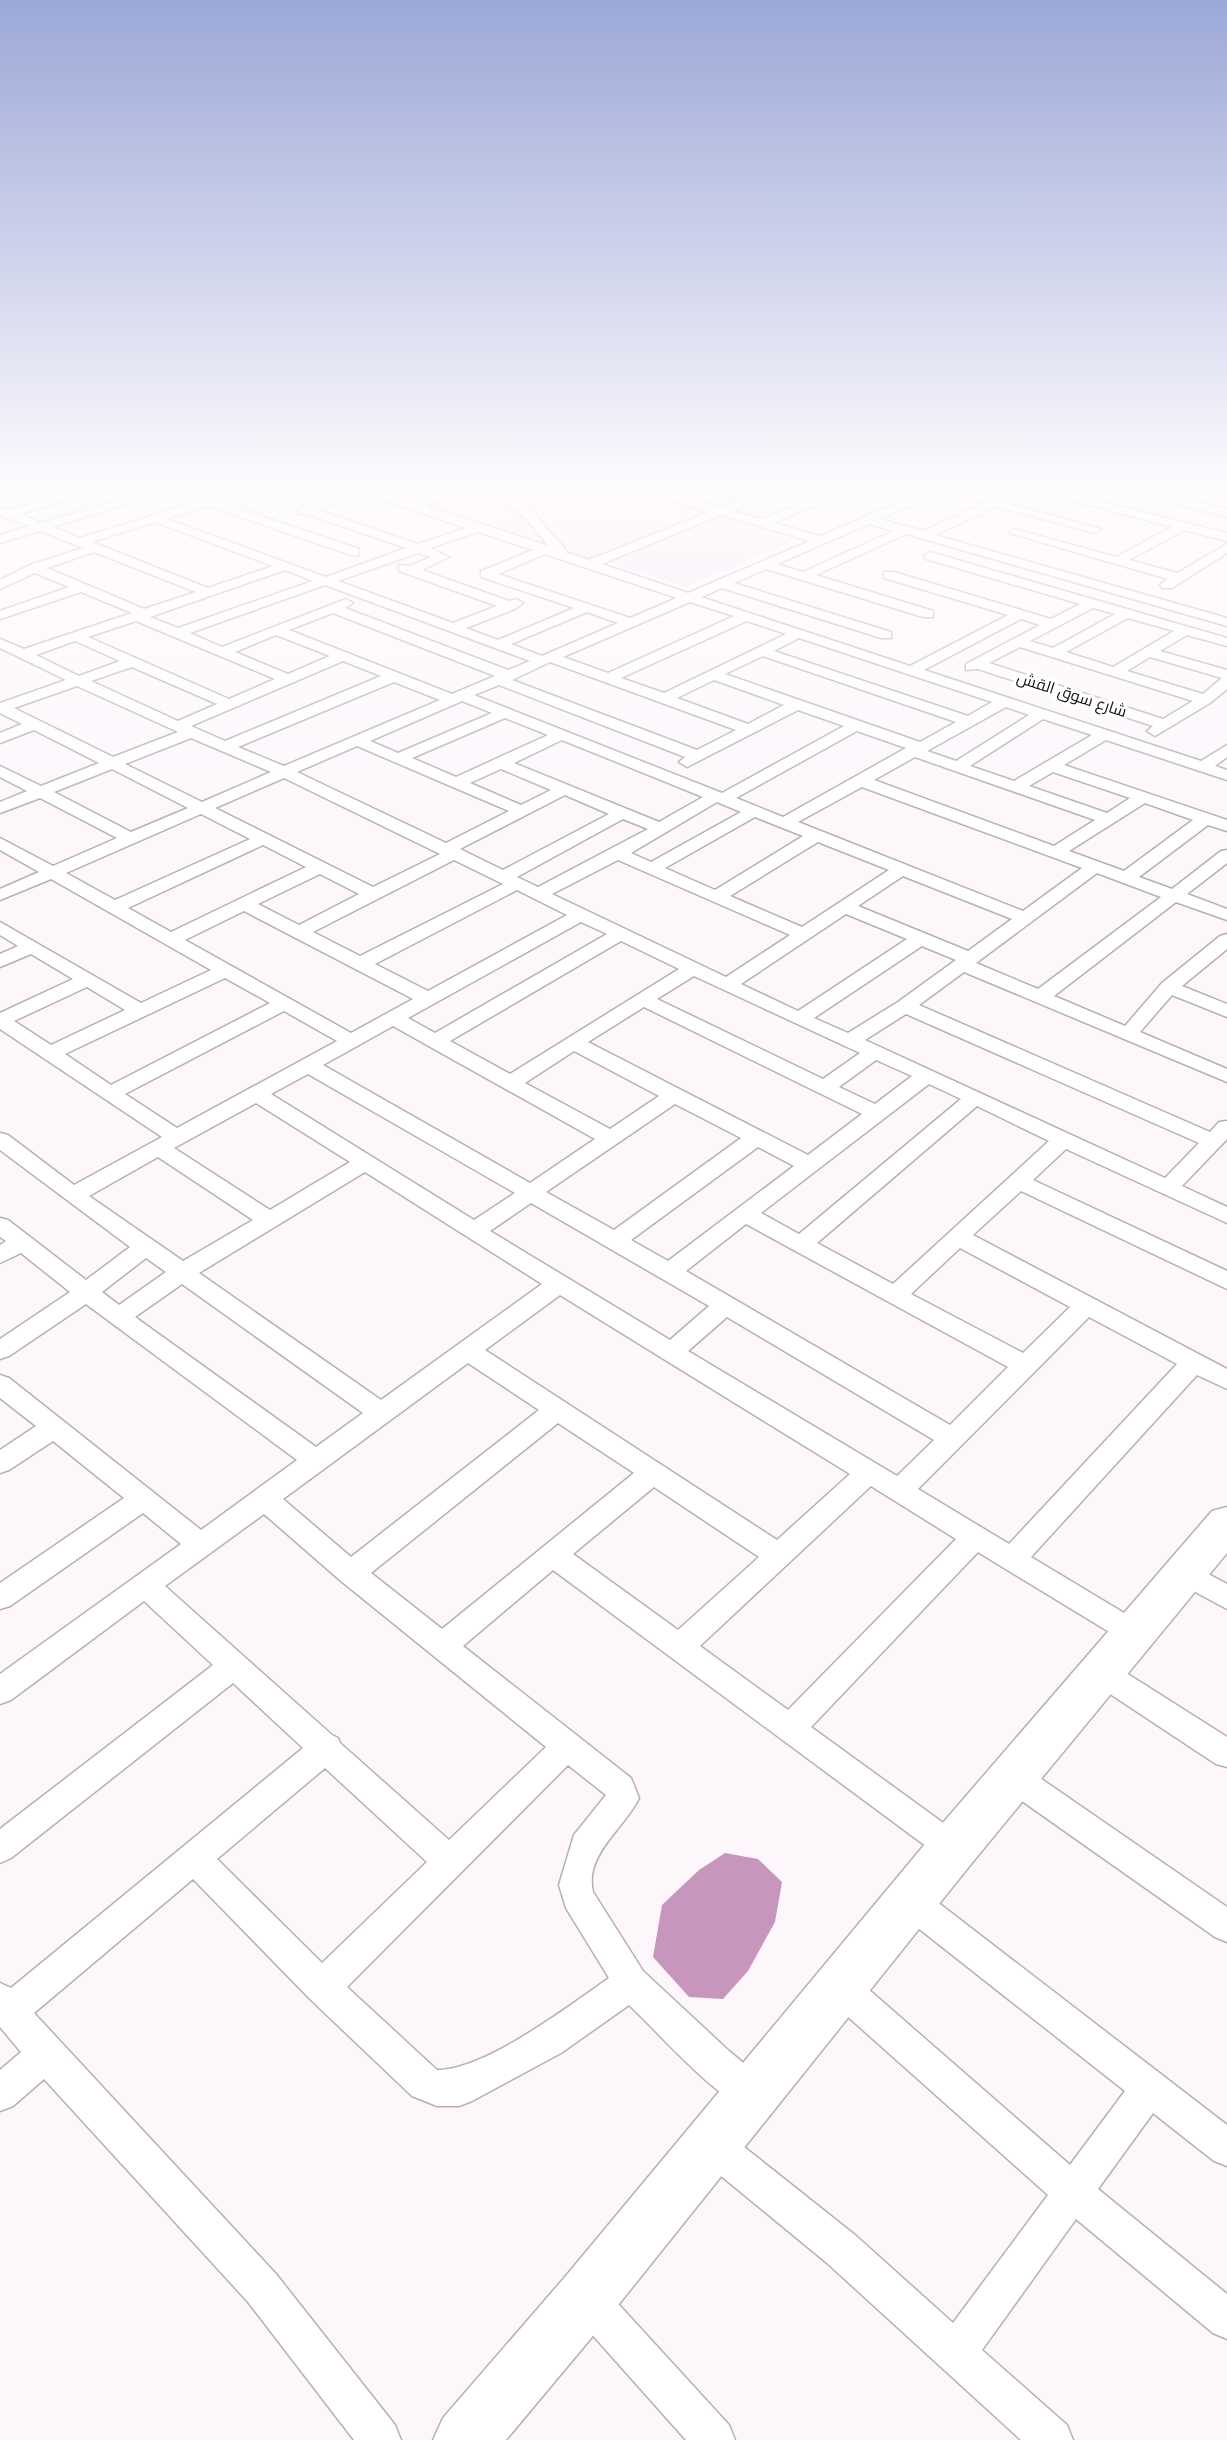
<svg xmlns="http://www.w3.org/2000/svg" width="1227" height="2440" font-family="Mulish,Cairo,sans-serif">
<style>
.built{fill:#f4e8f1}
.water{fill:#c895bd}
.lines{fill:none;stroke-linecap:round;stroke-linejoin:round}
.minor-casing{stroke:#b6b0b4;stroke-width:3}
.highway-casing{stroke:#b6b0b4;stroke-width:3}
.minor{fill:#fff;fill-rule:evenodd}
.highway{fill:#fff;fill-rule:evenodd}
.labels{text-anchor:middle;stroke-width:7;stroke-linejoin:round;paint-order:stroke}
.far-street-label{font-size:16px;fill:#131113;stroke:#fff}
</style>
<rect width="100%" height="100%" fill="#fdf7fc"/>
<!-- built -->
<g class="built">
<path d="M346 481H610L712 510 592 562Z"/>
<path d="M718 516 795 540 686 587 606 561Z"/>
</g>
<!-- water -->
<path class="water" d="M725 1853 758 1859 782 1882 775 1922 748 1971 723 1999 689 1997 653 1957 662 1905 699 1870Z"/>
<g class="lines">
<!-- minor casing -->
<g class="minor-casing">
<g id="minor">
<path d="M115 481H133L20 514 41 523 177 483 187 485 53 527 80 538 264 481H281L279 483 220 502 359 549V555H351L208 506 167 519 326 577 406 548 306 514H299V508L354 490 331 481H348L414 503 475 481H492L533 512 568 553 589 560 709 512 611 483 609 481H626L720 507 740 499 684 483 682 481C702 481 741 496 752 494 770 491 781 481 800 481L732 511 762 519 855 481H885L924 491 949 481H964L953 488 1101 529 1095 533 997 507 935 535 1227 618V626L906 534 816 575 933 611V617H923L766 569 734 583 891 632V638H881L722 588 701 597 910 666 1008 615 884 578V572H894L1051 619 1080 604 926 559 924 556 930 552 1227 638V646L1187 635 1160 651 1227 670V689L1210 703 1155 736 1147 731 1153 726 978 669 966 670V664L1040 625 1021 619 924 670 1201 761 1227 745V757L1215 766 1227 770V780L1106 740 1064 765 1227 820V831L1208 825 1139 877 1172 889 1221 851 1227 850V863L1187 894 1227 909V920L1176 902 1054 996 1125 1026 1162 983 1220 936 1227 934V949L1182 986 1227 1004V1017L1172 995 1140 1032 1227 1069V1082L964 972 919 1005 1210 1132 1219 1122 1227 1121V1139L1182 1186 1227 1207V1223L1066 1149 1033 1180 1227 1271V1289L1021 1191 973 1235 1227 1369V1389L1197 1375 1031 1557 1144 1625 1149 1633 1144 1641 1134 1645 1124 1641 978 1552 811 1727 964 1838 969 1848 964 1858 953 1863 942 1858 553 1570 463 1646 631 1778 639 1798C625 1828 584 1854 593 1892L643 1971 729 2051 765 2081 770 2094 765 2107 752 2112C712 2095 662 2036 629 2005L561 2053 472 2101 459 2106H437L412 2096 310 1999 193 1879 34 2013 276 2274 395 2425 401 2440H354L248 2302 44 2079 13 2106 0 2111V2070L21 2052 0 2027V1983L11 1988 303 1748 233 1683 11 1858 0 1863V1829L213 1665 144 1601 11 1700 0 1704V1674L181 1544 143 1513 10 1606 0 1609V1583L124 1498 53 1441 9 1470 0 1473V1450L36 1426 0 1398V1375L9 1378 201 1530 297 1460 86 1304 9 1356 0 1359V1339L70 1292 21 1253 0 1263V1245L6 1241 0 1237V1218L8 1220 86 1280 130 1247 0 1150V1133L8 1135 74 1185 162 1137 0 1029V1013L73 979 31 954 0 967V954L18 946 0 935V922L141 1003 211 970 51 879 0 900V889L39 872 0 850V838L53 866 117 838 40 798 0 813V802L27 791 0 777V766L41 786 99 763 34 730 0 743V733L22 724 0 713V703L66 680 0 648V639L24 649 132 613 81 592 0 619V611L69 587 35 573 0 589V580L30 565 83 548 40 531 0 543V535L29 526 0 515V507L9 510 31 504 0 491V484L44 500ZM868 483 914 496 820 536 774 523ZM484 485 525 518 549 546 426 506ZM942 492 985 503 923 531 880 519ZM365 494 466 528 418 544 318 510ZM721 515 810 541 688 593 602 564ZM155 522 273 566 208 588 92 542ZM869 524 893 531 803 572 777 564ZM478 532 533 550 481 571V577L574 608 498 640 466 628 515 609 523 603 516 599 509 601 422 570 449 557 430 548ZM94 552 196 592 144 609 47 568ZM418 553 431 557 410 566 399 565V571L497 606 453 623 338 581ZM545 554 677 598 630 618 498 574ZM285 570 313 581 178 628 150 617ZM325 585 530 661 508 670 345 608 353 603 346 599 222 647 190 633ZM690 602 734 616 608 673 563 657ZM1093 608 1115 614 1053 648 1030 641ZM587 612 618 623 542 656 511 644ZM333 613 495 676 452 694 289 630ZM1128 618 1174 631 1113 667 1066 652ZM136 621 275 679 229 699 88 637ZM747 621 786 634 664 693 621 678ZM276 635 330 656 288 674 235 652ZM799 638 992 702 968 716 774 651ZM75 641 120 661 79 676 36 655ZM1020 647 1193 701 1163 719 989 663ZM763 656 956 722 920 742 725 674ZM1150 657 1222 678 1203 694 1127 671ZM343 661 381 676 225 741 191 726ZM550 662 736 730 697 750 512 680ZM132 667 217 704 178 721 91 681ZM714 680 784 705 748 724 677 698ZM394 682 440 700 284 766 238 747ZM499 685 685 757 679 762 687 767 798 710 844 726 722 793 474 695ZM77 686 178 732 113 757 14 708ZM462 701 492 713 398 753 370 741ZM1006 707 1029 715 956 761 927 751ZM505 718 548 735 456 777 412 758ZM1043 719 1092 735 1014 781 970 766ZM857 731 906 748 783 817 736 798ZM191 738 271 772 202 802 125 764ZM562 740 703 797 659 822 514 763ZM357 746 509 811 446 843 297 772ZM915 757 1095 820 1054 846 874 780ZM112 769 188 808 131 832 54 792ZM501 769 551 790 521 805 470 783ZM1053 772 1130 798 1107 813 1029 786ZM284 778 440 854 373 887 215 808ZM862 787 1082 868 1023 911 798 822ZM565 795 609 814 503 870 460 849ZM717 802 741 812 651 862 631 853ZM1145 803 1193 820 1124 871 1069 851ZM201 814 250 839 115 900 66 873ZM755 817 803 836 715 890 665 868ZM623 819 648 829 538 887 517 877ZM818 842 889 870 802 927 730 896ZM263 845 306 867 171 932 128 908ZM454 860 503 884 360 956 313 932ZM618 860 790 935 726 977 552 894ZM1097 873 1161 897 1038 989 976 963ZM320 874 359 894 299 925 258 904ZM903 876 1012 919 968 951 858 906ZM517 890 567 915 428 991 375 964ZM244 911 413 999 351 1033 185 940ZM846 914 907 939 798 1011 741 984ZM581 922 607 934 435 1033 408 1018ZM621 941 679 969 510 1074 450 1041ZM922 946 956 960 898 1002 848 1033 814 1018ZM694 976 860 1053 823 1079 657 999ZM225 978 270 1003 111 1085 65 1054ZM87 987 125 1010 51 1045 14 1021ZM644 1007 862 1114 808 1155 588 1042ZM284 1011 337 1041 177 1128 125 1094ZM906 1014 1199 1143 1165 1178 865 1040ZM393 1026 595 1139 530 1183 323 1065ZM574 1051 659 1096 610 1129 525 1083ZM876 1060 912 1076 875 1104 839 1087ZM308 1074 515 1193 474 1220 271 1094ZM929 1084 961 1099 799 1234 761 1213ZM256 1103 350 1162 270 1210 174 1148ZM675 1104 741 1138 614 1230 546 1192ZM977 1106 1049 1141 893 1284 817 1243ZM758 1147 794 1166 668 1261 631 1240ZM158 1157 253 1220 183 1261 89 1196ZM365 1172 542 1284 381 1400 199 1273ZM531 1203 709 1306 670 1340 490 1231ZM746 1224 1008 1367 950 1425 686 1271ZM960 1248 1070 1307 1023 1353 911 1294ZM146 1258 166 1272 119 1305 102 1292ZM182 1284 363 1413 316 1447 135 1317ZM560 1295 850 1474 777 1540 485 1350ZM727 1317 934 1440 897 1476 688 1351ZM1089 1317 1177 1364 1009 1544 918 1489ZM468 1363 539 1410 351 1557 283 1499ZM558 1423 634 1473 442 1629 371 1573ZM871 1486 956 1539 788 1710 700 1646ZM654 1487 759 1557 678 1630 573 1554ZM264 1514 341 1581 546 1747 449 1840 340 1743 338 1738 332 1735 165 1586ZM568 1765 606 1795 574 1835 559 1885 566 1908 609 1978C569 2006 485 2070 437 2070L347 1987ZM325 1768 427 1862 322 1963 217 1859Z"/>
<path d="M309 481H325L263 504 253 501Z"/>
<path d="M998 481H1017L1227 533V541L1185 530 1129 560 1177 573 1227 544V553L1172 588H1162L1160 585 1168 579 1009 533 1015 529 1116 557 1172 527Z"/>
<path d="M1181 481H1203C1198 486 1186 486 1181 481Z"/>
<path d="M1113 482 1227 509V517L1109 487V483Z"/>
<path d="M1185 1562 1227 1584V1609L1175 1581 1171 1573 1175 1565Z"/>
<path d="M1102 1661 1112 1664 1227 1737V1767L1216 1764 1092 1682 1087 1673 1092 1664Z"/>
<path d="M1013 1763 1024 1767 1227 1907V1942L1215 1937 1002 1787 997 1777 1002 1767Z"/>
<path d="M911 1886 923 1891 1227 2125V2166L1214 2161 1153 2113 1098 2189 1227 2294V2339L1213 2333 1076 2219 982 2350 1067 2425 1073 2440H1021L827 2263 698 2157 693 2144 698 2131 711 2126 724 2131 855 2235 953 2323 1048 2195 828 1999 823 1987 828 1975 840 1970 852 1975 1070 2165 1125 2091 899 1913 894 1902 899 1891Z"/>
<path d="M586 2278 600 2284 729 2425 735 2440H686L572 2312 566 2298 572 2284Z"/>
</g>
</g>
<!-- highway casing -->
<g class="highway-casing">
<path id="highway" d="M1227 1507V1553L971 1864 607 2319 506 2440H433L443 2418 565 2277 935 1832 1212 1511Z"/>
</g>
<!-- minor -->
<use href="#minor" class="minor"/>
<!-- highway -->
<use href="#highway" class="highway"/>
</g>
<!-- sky -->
<linearGradient id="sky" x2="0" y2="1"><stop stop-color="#9ba8d7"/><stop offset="0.59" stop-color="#fefbfe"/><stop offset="1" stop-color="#fefbfe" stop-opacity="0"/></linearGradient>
<rect width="1227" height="822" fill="url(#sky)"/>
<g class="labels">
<!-- far-street labels -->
<g class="far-street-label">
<text transform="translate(1072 694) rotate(18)" y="6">شارع سوق القش</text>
</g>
</g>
</svg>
